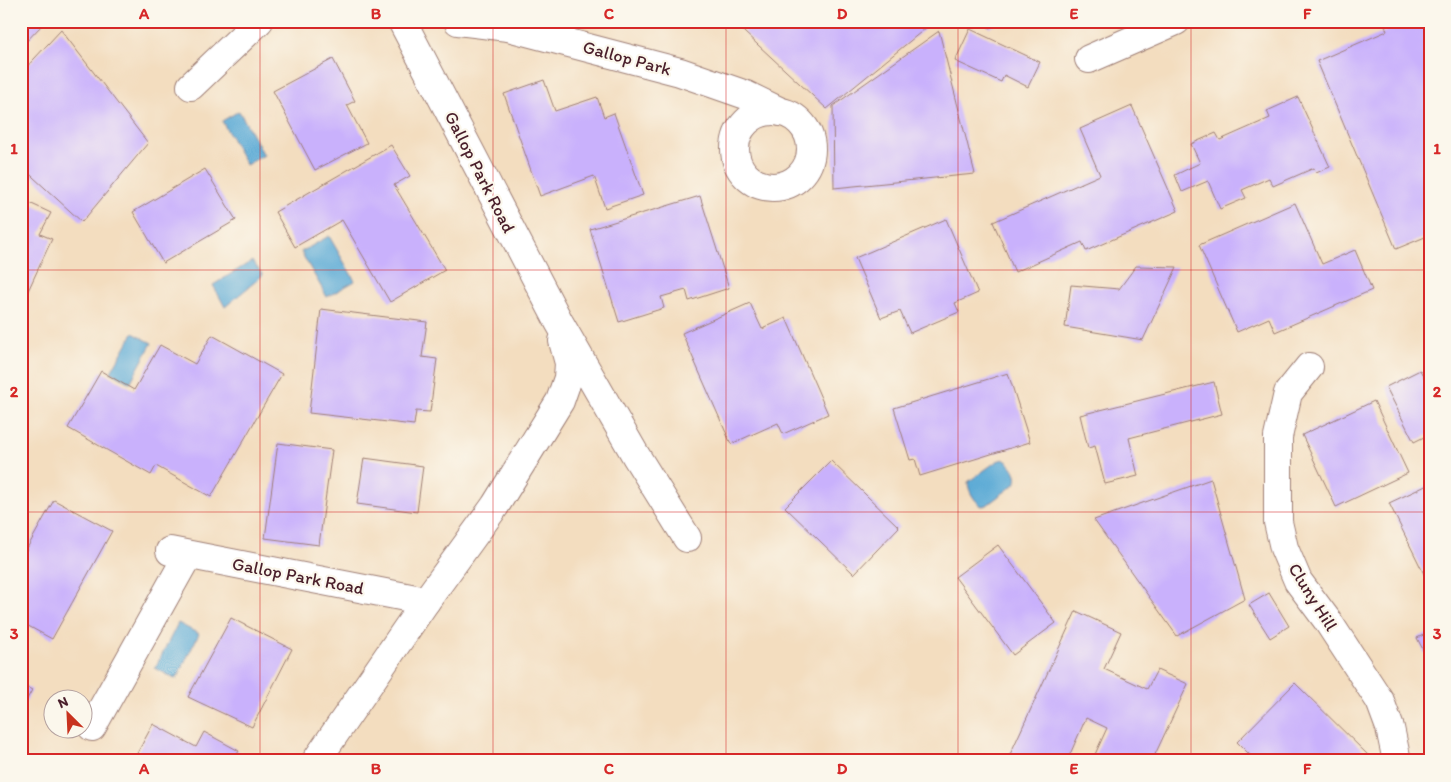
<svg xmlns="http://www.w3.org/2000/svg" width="1451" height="782" font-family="Itim,sans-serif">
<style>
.water{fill:#5dabd6;stroke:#546580}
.building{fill:#c9b1fc}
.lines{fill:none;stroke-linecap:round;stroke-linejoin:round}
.minor-casing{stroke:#9e7e75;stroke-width:30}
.minor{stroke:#fff;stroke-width:28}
.grid{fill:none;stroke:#d62828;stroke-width:1;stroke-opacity:0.55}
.labels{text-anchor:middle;stroke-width:4.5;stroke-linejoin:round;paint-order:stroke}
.street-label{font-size:18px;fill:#4a1f2b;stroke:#fbf7ec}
.neatline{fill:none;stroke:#d62828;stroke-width:2}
.grid-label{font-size:16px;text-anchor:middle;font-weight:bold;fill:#d62828}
</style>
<rect width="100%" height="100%" fill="#fbf7ec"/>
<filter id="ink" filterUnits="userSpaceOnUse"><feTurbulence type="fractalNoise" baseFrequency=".02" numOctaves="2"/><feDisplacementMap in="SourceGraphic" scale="10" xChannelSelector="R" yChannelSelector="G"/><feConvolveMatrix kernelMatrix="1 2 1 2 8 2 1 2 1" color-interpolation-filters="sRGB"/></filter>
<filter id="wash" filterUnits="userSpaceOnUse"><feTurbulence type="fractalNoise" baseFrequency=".0096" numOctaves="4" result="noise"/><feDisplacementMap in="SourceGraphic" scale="20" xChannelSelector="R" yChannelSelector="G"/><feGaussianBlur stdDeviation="1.12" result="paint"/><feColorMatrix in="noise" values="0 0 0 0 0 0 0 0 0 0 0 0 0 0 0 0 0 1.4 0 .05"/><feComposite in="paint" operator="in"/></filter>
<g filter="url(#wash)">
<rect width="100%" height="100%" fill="#f3ddbf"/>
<!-- water -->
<g class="water">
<path d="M239 111 264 155 246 165 222 121Z"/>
<path d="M329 236 355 281 327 297 301 252Z"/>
<path d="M252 261 263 275 225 307 213 285Z"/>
<path d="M133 333 152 343 130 383 111 372Z"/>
<path d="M1003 459C1011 463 1020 475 1015 484L987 505 982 506C975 502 968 491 968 482L997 461Z"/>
<path d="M178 623 199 634 176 679 155 668Z"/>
</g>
<g id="blocks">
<!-- building -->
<g class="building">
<path d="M21 21H38L42 25 21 47Z"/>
<path d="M746 21H929L932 23 827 109 744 32Z"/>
<path d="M986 21H1002L989 28Z"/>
<path d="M1387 21H1430V235L1396 249 1317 61 1387 31 1384 23Z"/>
<path d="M970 29 1040 62 1028 87 1004 75 1001 82 955 61Z"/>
<path d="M61 30 148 143 82 222 21 166V73Z"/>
<path d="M939 31 975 174 834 188 833 106Z"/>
<path d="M333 59 355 101 347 105 367 143 315 170 273 91Z"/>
<path d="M544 80 555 111 597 97 604 117 614 113 643 195 605 208 594 176 540 196 504 94Z"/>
<path d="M1298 97 1330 167 1316 173 1314 168 1273 186 1269 178 1242 190 1246 198 1220 209 1208 181 1182 192 1175 175 1200 163 1191 144 1216 133 1220 140 1270 118 1267 111Z"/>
<path d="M1132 106 1178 211 1086 251 1082 242 1015 272 993 222 1100 175 1080 129Z"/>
<path d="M391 145 410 176 394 185 445 270 390 302 342 220 295 247 275 212Z"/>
<path d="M205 169 236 220 163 263 133 212Z"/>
<path d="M700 196 729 288 689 301 686 290 661 297 664 308 619 322 590 229Z"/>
<path d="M21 199 51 213 40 234 52 239 21 306Z"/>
<path d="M1295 203 1322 264 1355 250 1372 290 1275 332 1269 318 1237 332 1199 245Z"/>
<path d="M946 219 978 293 955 303 959 312 910 333 900 311 881 318 855 258Z"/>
<path d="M1136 266 1177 267 1143 340 1065 327 1071 285 1119 289Z"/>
<path d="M750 303 762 329 786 318 828 414 783 434 778 423 731 444 682 333Z"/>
<path d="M321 309 427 322 422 357 437 359 430 412 416 411 414 425 309 413Z"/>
<path d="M212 335 282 374 211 497 156 466 151 475 68 428 101 371 134 390 160 345 195 364Z"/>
<path d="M1420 370 1430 388V434L1414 442 1386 387Z"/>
<path d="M1008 373 1030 442 920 476 915 459 910 460 894 408Z"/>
<path d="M1214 382 1222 414 1129 438 1138 476 1105 484 1095 446 1088 448 1080 415Z"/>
<path d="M1374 401 1408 473 1336 507 1302 435Z"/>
<path d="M278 443 332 450 319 545 265 538Z"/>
<path d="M364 458 423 466 417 512 357 504Z"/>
<path d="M831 461 899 527 854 574 785 507Z"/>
<path d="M1211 479 1245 599 1177 636 1094 520Z"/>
<path d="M1430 484V576L1426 578 1389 503Z"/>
<path d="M54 500 112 531 52 639 21 622V559Z"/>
<path d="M998 545 1056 623 1013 655 955 577Z"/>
<path d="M1269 593 1289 626 1270 638 1249 605Z"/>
<path d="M1076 611 1121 632 1104 669 1147 689 1157 670 1188 684 1152 761H1092L1107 728 1086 718 1067 761H1007Z"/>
<path d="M231 618 292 649 252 727 188 697Z"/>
<path d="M1430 632V663L1417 638Z"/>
<path d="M1295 683 1374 761H1256L1237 742Z"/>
<path d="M21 684 32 690 21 710Z"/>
<path d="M153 724 196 747 204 732 239 751 233 761H133Z"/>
</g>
</g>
</g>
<g filter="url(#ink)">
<use href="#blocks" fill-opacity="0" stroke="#9e7e75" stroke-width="1"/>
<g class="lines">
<!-- minor casing -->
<g class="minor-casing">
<g id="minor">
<path d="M402 21 559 322 636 456 687 538"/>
<path d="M458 21 508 27 680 72 746 95 781 112"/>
<path d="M1089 59 1176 21"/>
<path d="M191 86 259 21"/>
<circle cx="773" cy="149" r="38"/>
<path d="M1309 367 1288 393 1278 437V522L1284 548 1298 581 1327 620 1380 701 1390 728 1397 761"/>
<path d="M170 551 426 601"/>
<path d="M92 727 188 555"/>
<path d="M316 761 426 601 495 506 560 401 568 378 569 363 563 341"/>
</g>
</g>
<!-- minor -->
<use href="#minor" class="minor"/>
</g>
</g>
<!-- grid -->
<path class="grid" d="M260 21V761M493 21V761M726 21V761M958 21V761M1191 21V761M21 270H1430M21 512H1430"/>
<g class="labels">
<!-- street labels -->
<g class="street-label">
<text transform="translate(627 58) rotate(15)" y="6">Gallop Park</text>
<text transform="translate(480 172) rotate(63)" y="6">Gallop Park Road</text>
<text transform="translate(298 576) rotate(11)" y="6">Gallop Park Road</text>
<text transform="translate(1313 597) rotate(58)" y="6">Cluny Hill</text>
</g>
</g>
<!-- margin -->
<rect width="1451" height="782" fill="none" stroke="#fbf7ec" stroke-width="55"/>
<!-- north arrow -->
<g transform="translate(68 714) rotate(336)"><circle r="24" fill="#fbf7ec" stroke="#b4a19f"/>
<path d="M0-4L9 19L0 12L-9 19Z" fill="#c8321e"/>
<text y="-8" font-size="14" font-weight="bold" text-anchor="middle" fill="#4a1f2b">N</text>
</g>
<rect x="28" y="28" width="1396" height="726" class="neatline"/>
<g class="grid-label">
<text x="144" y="19">A</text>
<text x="376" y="19">B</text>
<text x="609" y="19">C</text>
<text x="842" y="19">D</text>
<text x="1074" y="19">E</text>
<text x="1307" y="19">F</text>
<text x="14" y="154">1</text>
<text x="1437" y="154">1</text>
<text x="14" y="397">2</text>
<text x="1437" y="397">2</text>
<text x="14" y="639">3</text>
<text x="1437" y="639">3</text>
<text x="144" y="774">A</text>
<text x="376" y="774">B</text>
<text x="609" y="774">C</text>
<text x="842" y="774">D</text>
<text x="1074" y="774">E</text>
<text x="1307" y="774">F</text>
</g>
</svg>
